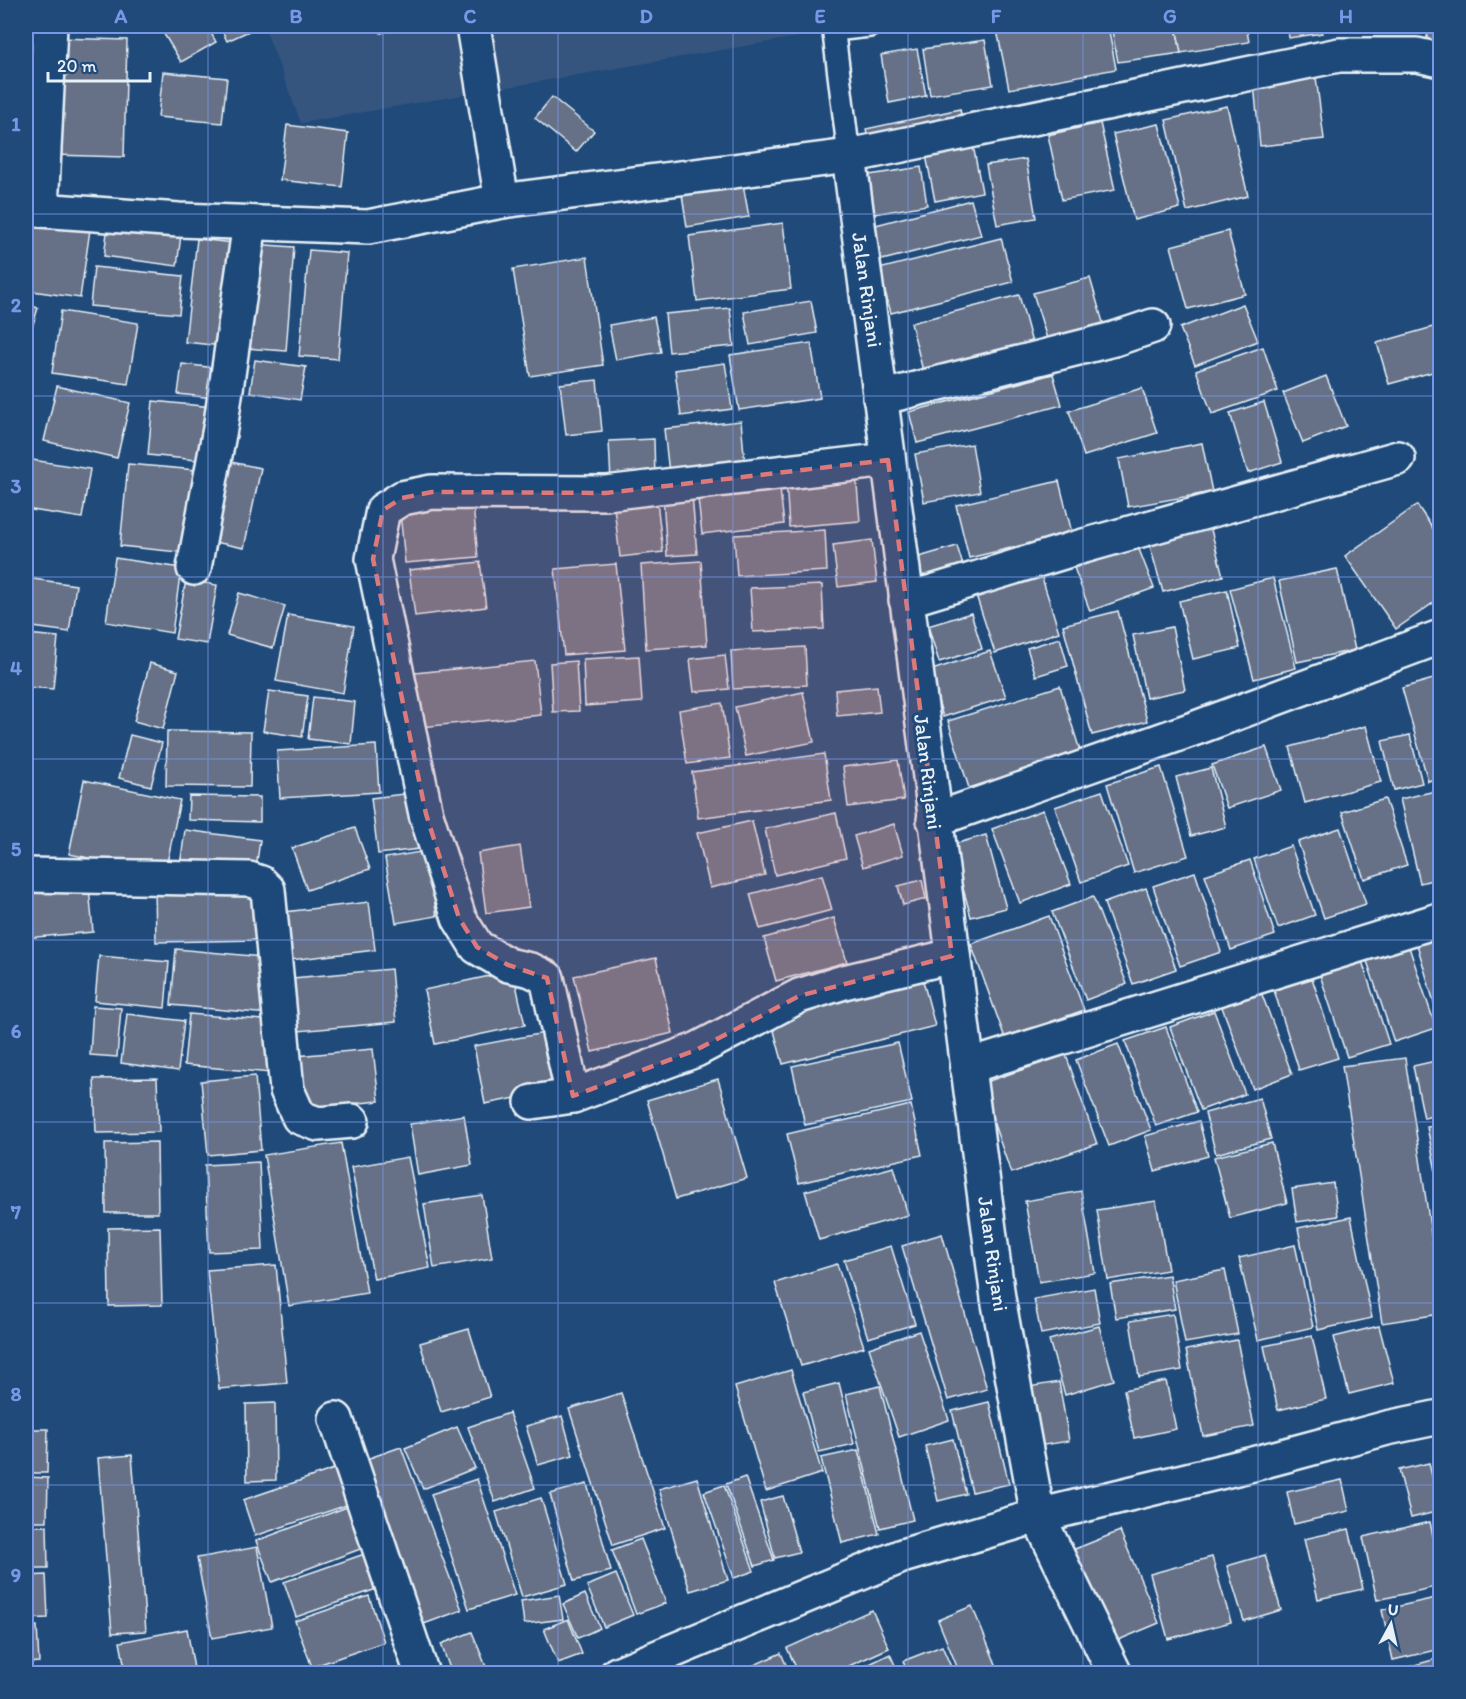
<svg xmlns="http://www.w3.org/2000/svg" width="1466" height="1699" font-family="Itim,sans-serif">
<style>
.built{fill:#34557e}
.building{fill:#667086;stroke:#e8f1f8;stroke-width:1.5}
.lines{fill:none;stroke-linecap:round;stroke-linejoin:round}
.lane-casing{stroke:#e8f1f8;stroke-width:26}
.street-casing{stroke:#e8f1f8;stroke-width:38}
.secondary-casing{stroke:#e8f1f8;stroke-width:38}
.lane{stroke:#1f4a7a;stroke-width:21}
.street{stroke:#1f4a7a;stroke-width:33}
.secondary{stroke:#1f4a7a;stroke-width:33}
.marked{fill:#dd787b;fill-opacity:0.2;stroke:#dd787b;stroke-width:4.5;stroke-dasharray:12 8;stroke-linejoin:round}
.grid{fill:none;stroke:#7897e6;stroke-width:1.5;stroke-opacity:0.55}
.labels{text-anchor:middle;stroke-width:6;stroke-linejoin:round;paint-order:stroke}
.street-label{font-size:21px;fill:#e8f1f8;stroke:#1f4a7a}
.neatline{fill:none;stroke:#7897e6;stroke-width:2}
.grid-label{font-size:20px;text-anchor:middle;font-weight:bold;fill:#7897e6}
</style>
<rect width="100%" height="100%" fill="#1f4a7a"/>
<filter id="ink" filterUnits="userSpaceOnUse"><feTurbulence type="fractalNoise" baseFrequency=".0167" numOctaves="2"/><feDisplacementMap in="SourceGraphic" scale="12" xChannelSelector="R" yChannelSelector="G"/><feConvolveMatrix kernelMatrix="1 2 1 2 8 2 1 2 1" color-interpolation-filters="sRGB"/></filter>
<g filter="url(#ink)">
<!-- built -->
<path class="built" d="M264 26H860L301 123Z"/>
<!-- building -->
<g class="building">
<path d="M98 26H112L107 32Z"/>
<path d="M159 26H207L216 42 181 62Z"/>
<path d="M220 26H260L227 41Z"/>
<path d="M378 26H403L381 33Z"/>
<path d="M1018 26H1108L1116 69 1009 89 997 30Z"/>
<path d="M1111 26H1176L1181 53 1118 62Z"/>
<path d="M1176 26H1246L1249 42 1181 53Z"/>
<path d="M1287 26H1321L1322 33 1289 38Z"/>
<path d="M1429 26H1440V45L1426 43Z"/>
<path d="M56 38 127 40 124 157 53 155Z"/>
<path d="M985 40 993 85 930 95 923 49Z"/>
<path d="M917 49 926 96 889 103 881 55Z"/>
<path d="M163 72 227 78 222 123 158 117Z"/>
<path d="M1316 77 1324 139 1260 146 1254 84Z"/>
<path d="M552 97 594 131 576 152 535 118Z"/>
<path d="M1227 106 1248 196 1187 211 1166 120Z"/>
<path d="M960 109 963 124 869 144 866 129Z"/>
<path d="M1100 123 1115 190 1062 200 1048 135Z"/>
<path d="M1159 124 1180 208 1134 220 1113 134Z"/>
<path d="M287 125 348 133 342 187 280 180Z"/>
<path d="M973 145 982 192 935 201 926 155Z"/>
<path d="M1026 159 1036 218 997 225 986 165Z"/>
<path d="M921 167 927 205 869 215 863 176Z"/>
<path d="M742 179 749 217 687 227 681 188Z"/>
<path d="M971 200 981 235 882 260 872 226Z"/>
<path d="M35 222 90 230 80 298 26 290Z"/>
<path d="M783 223 791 289 697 301 689 236Z"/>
<path d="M108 225 181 235 177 266 104 256Z"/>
<path d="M1228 231 1245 294 1188 309 1171 246Z"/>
<path d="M1001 238 1013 282 891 313 879 269Z"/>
<path d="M197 239 243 244 231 347 185 342Z"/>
<path d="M252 244 294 247 286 351 244 348Z"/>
<path d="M309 250 347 253 338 359 299 356Z"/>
<path d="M587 257 603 365 530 376 513 269Z"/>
<path d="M94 267 183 276 179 314 90 306Z"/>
<path d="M1090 278 1104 326 1048 342 1033 293Z"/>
<path d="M1019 295 1032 343 923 371 911 323Z"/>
<path d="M811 301 817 333 750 345 744 312Z"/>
<path d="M26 304 38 308 26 347Z"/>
<path d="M1243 304 1258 341 1195 365 1180 328Z"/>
<path d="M730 308 734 346 669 352 665 314Z"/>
<path d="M61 311 138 323 128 384 52 373Z"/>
<path d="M654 317 661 352 616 360 609 325Z"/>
<path d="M1440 325V370L1389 384 1377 343Z"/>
<path d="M811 343 820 398 739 410 730 355Z"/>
<path d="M1263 347 1278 391 1212 414 1196 370Z"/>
<path d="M255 360 306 367 300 400 250 392Z"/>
<path d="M725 363 732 409 681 416 675 370Z"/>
<path d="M182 364 216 368 213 398 178 394Z"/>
<path d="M1053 374 1062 405 917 443 909 412Z"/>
<path d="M1326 376 1346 426 1303 443 1283 393Z"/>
<path d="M597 380 602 431 566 435 560 384Z"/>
<path d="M26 383H29L26 405Z"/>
<path d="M57 386 130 403 117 458 44 441Z"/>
<path d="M1142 388 1157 433 1084 456 1069 411Z"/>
<path d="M153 401 212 407 206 461 148 455Z"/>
<path d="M1264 402 1282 462 1248 473 1230 413Z"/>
<path d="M741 421 745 465 669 473 664 429Z"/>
<path d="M654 439 655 480 611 482 609 441Z"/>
<path d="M1202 443 1212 492 1128 507 1119 459Z"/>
<path d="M972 444 980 492 924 502 915 454Z"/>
<path d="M26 459 90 469 82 518 26 509Z"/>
<path d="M221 460 261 468 244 548 205 540Z"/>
<path d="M128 464 196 470 188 553 120 546Z"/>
<path d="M856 474 860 521 789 527 786 480Z"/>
<path d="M779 481 784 524 702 534 697 490Z"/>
<path d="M1059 481 1072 533 969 558 956 505Z"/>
<path d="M656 494 663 552 620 557 613 499Z"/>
<path d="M692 495 697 554 667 556 663 497Z"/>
<path d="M473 505 478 557 405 563 400 512Z"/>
<path d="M1417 505 1440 539V598L1396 629 1345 556Z"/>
<path d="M1209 522 1223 576 1163 592 1148 539Z"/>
<path d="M825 530 827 571 737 576 734 535Z"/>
<path d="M1135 539 1154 588 1090 611 1072 562Z"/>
<path d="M872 540 877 582 838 587 833 545Z"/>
<path d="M957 546 966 575 921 588 912 559Z"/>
<path d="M115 558 181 568 172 633 106 622Z"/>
<path d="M701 561 707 645 646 649 641 565Z"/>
<path d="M480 562 486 607 415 616 409 570Z"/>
<path d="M616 564 625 650 564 655 555 569Z"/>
<path d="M1038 565 1059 632 995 653 973 586Z"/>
<path d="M1337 569 1355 650 1297 662 1279 581Z"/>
<path d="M26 578 76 585 69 632 26 626Z"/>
<path d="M1273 578 1296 668 1254 679 1230 589Z"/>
<path d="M186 580 217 585 207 644 175 639Z"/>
<path d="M822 585 824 629 753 632 750 588Z"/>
<path d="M1227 590 1240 648 1193 659 1179 601Z"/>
<path d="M239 593 285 606 273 648 227 635Z"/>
<path d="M1118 611 1147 721 1092 735 1063 625Z"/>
<path d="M971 613 982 649 939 662 928 626Z"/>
<path d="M288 615 354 626 343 693 276 681Z"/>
<path d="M1172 627 1185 690 1146 698 1133 635Z"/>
<path d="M26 634 58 637 53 689 26 687Z"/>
<path d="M1060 638 1068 666 1036 676 1027 648Z"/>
<path d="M805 647 807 685 733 689 731 651Z"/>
<path d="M990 651 1006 697 943 717 929 671Z"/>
<path d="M725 655 729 689 694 692 690 659Z"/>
<path d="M639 656 642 702 585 706 583 659Z"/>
<path d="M535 661 541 715 421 727 415 673Z"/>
<path d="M576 661 579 711 553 712 550 663Z"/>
<path d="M150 663 178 671 163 729 134 721Z"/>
<path d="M1440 677V778L1428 781 1402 688Z"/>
<path d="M877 686 880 712 837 716 835 690Z"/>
<path d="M1060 686 1081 754 969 788 948 721Z"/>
<path d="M269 691 308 696 302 737 263 731Z"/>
<path d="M803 692 814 742 746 756 735 707Z"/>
<path d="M313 697 355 702 351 744 308 739Z"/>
<path d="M722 703 730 758 687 764 679 710Z"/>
<path d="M1366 726 1381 782 1305 803 1290 747Z"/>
<path d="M167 731 251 732 250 787 166 786Z"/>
<path d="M130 735 162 743 151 786 119 778Z"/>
<path d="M1410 735 1422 783 1394 790 1382 741Z"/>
<path d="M376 745 379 792 280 798 277 751Z"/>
<path d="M1266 747 1281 790 1227 808 1212 765Z"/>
<path d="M824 754 831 800 698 818 692 772Z"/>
<path d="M898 760 904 800 848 807 843 767Z"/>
<path d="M1161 767 1188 856 1134 873 1107 784Z"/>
<path d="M1211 768 1226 827 1191 836 1176 777Z"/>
<path d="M84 780 180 800 165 873 69 854Z"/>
<path d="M1440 790V878L1420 883 1400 799Z"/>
<path d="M1102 791 1128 866 1081 882 1055 807Z"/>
<path d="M412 793 419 849 378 854 371 798Z"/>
<path d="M189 796 260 797V822L188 820Z"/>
<path d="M1385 799 1407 865 1364 879 1342 812Z"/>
<path d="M1043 810 1071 884 1020 903 992 829Z"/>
<path d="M836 813 846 858 775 875 765 829Z"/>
<path d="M752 821 765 875 710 888 697 833Z"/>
<path d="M894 824 903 855 863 867 854 836Z"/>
<path d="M355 828 370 869 307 890 292 848Z"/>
<path d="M1340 828 1366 904 1324 918 1298 842Z"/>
<path d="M185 830 260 840 255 876 180 866Z"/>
<path d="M986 835 1006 908 971 917 951 845Z"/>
<path d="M520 846 529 907 486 913 478 853Z"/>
<path d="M1291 846 1315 915 1278 928 1254 859Z"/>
<path d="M426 851 437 916 396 923 385 858Z"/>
<path d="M1250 860 1275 935 1231 950 1205 875Z"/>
<path d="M1195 872 1221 952 1180 966 1153 886Z"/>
<path d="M822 875 832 910 760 929 750 894Z"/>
<path d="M88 876 93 932 26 938V882Z"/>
<path d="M922 880 926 899 903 905 898 886Z"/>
<path d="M257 887 258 940 156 942 155 888Z"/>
<path d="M1146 888 1176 969 1133 984 1104 903Z"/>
<path d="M1093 897 1127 984 1086 1000 1052 912Z"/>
<path d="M369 902 375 950 282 961 276 913Z"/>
<path d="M1049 916 1084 1010 1005 1038 971 944Z"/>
<path d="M834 918 847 962 776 981 764 938Z"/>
<path d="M1440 935V1023L1416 941Z"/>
<path d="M1408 944 1436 1028 1394 1042 1366 958Z"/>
<path d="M176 949 274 958 269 1014 171 1005Z"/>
<path d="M99 956 169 962 165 1008 95 1001Z"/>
<path d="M656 958 673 1033 592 1052 574 976Z"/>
<path d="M1361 958 1389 1044 1347 1057 1319 972Z"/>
<path d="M391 969 396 1022 287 1032 282 979Z"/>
<path d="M513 971 525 1025 435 1044 424 990Z"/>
<path d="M1311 975 1338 1058 1299 1070 1273 987Z"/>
<path d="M922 977 935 1026 783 1064 770 1016Z"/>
<path d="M1261 992 1292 1074 1253 1089 1222 1007Z"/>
<path d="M93 1006 121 1008 117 1057 90 1055Z"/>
<path d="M1214 1011 1245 1094 1201 1110 1170 1027Z"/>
<path d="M127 1014 184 1021 178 1071 121 1063Z"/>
<path d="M189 1014 276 1021 271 1073 184 1065Z"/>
<path d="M1166 1027 1197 1112 1156 1126 1125 1041Z"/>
<path d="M544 1033 556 1090 485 1104 474 1046Z"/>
<path d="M898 1043 912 1102 805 1125 792 1066Z"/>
<path d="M1118 1044 1151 1130 1109 1146 1076 1060Z"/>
<path d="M373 1049 379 1101 301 1109 296 1056Z"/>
<path d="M1066 1055 1097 1144 1011 1173 980 1084Z"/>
<path d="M1405 1058 1440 1294V1314L1382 1323 1342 1066Z"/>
<path d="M1440 1060V1114L1424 1118 1413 1066Z"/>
<path d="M255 1076 261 1150 208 1155 201 1081Z"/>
<path d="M157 1078 159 1132 96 1133 94 1079Z"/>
<path d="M718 1079 747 1178 676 1199 647 1100Z"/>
<path d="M1260 1098 1271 1139 1216 1154 1205 1113Z"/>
<path d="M911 1105 922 1155 799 1183 787 1134Z"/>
<path d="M464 1115 472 1165 418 1175 410 1124Z"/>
<path d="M1199 1121 1208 1156 1155 1171 1145 1136Z"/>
<path d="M1440 1125V1180L1438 1181 1427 1127Z"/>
<path d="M157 1142 158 1213H106L105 1143Z"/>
<path d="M341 1143 367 1293 289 1306 264 1155Z"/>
<path d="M1272 1143 1287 1203 1230 1218 1214 1157Z"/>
<path d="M408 1157 430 1268 374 1279 351 1167Z"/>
<path d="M259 1162 263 1250 209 1252 205 1165Z"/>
<path d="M894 1167 908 1215 819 1240 805 1191Z"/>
<path d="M1333 1183 1338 1216 1297 1222 1292 1189Z"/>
<path d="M1081 1191 1095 1273 1039 1282 1025 1201Z"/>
<path d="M482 1195 492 1258 434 1268 424 1204Z"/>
<path d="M1156 1201 1168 1270 1108 1280 1097 1210Z"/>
<path d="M1351 1217 1372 1318 1318 1330 1298 1228Z"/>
<path d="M160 1227 162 1305 109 1306 108 1228Z"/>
<path d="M942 1234 987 1389 948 1400 902 1246Z"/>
<path d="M1295 1245 1313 1327 1258 1340 1239 1258Z"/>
<path d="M891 1246 915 1324 868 1338 844 1260Z"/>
<path d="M837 1264 864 1347 801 1366 775 1283Z"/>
<path d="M276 1265 287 1383 219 1389 207 1270Z"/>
<path d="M1225 1270 1238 1334 1185 1343 1173 1280Z"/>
<path d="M1169 1275 1175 1309 1116 1318 1110 1284Z"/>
<path d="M1094 1288 1100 1323 1041 1334 1034 1299Z"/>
<path d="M1173 1314 1182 1370 1139 1377 1130 1321Z"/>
<path d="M1099 1326 1114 1380 1065 1395 1049 1340Z"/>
<path d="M1379 1326 1394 1383 1349 1394 1334 1337Z"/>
<path d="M469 1329 490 1397 441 1412 420 1343Z"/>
<path d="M919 1331 949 1420 899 1437 869 1348Z"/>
<path d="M1312 1336 1326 1399 1278 1410 1264 1346Z"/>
<path d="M1237 1340 1254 1426 1203 1436 1186 1350Z"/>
<path d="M791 1370 822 1473 766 1491 735 1387Z"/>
<path d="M1166 1381 1176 1429 1134 1438 1124 1390Z"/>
<path d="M1059 1382 1069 1441 1038 1446 1028 1387Z"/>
<path d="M839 1383 854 1444 819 1452 803 1392Z"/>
<path d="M880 1386 913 1520 880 1528 846 1394Z"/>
<path d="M621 1393 665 1528 613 1545 569 1409Z"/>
<path d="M989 1402 1009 1484 972 1492 952 1411Z"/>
<path d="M275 1403 276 1480 247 1481 246 1404Z"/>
<path d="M509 1413 535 1488 495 1502 468 1427Z"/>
<path d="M562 1416 573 1455 538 1465 526 1426Z"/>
<path d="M457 1427 475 1468 423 1489 405 1448Z"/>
<path d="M26 1429H48L47 1473H26Z"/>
<path d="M953 1439 966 1494 938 1501 925 1446Z"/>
<path d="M401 1447 462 1610 421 1625 358 1462Z"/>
<path d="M858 1450 879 1534 842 1543 821 1458Z"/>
<path d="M132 1455 146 1631 112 1633 98 1458Z"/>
<path d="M1429 1463 1440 1511 1411 1518 1399 1470Z"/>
<path d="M343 1466 356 1502 255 1536 243 1500Z"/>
<path d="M26 1477 48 1478 47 1521H26Z"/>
<path d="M745 1477 774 1560 755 1566 726 1484Z"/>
<path d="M697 1478 728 1580 690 1591 659 1489Z"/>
<path d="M477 1479 515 1595 469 1609 431 1494Z"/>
<path d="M1342 1480 1349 1511 1294 1524 1287 1492Z"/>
<path d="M587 1484 611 1571 574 1581 550 1494Z"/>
<path d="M724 1485 754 1571 734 1578 704 1492Z"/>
<path d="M783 1496 799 1552 775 1558 760 1502Z"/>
<path d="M541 1498 567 1584 522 1597 496 1512Z"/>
<path d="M355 1504 371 1545 272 1582 256 1541Z"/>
<path d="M1430 1522 1440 1568V1586L1377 1600 1363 1537Z"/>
<path d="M26 1526H47L48 1568H26Z"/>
<path d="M1349 1529 1363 1589 1318 1599 1304 1539Z"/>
<path d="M1120 1531 1159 1623 1109 1644 1070 1551Z"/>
<path d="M641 1539 666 1603 636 1614 612 1550Z"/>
<path d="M257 1547 272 1627 212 1638 197 1558Z"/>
<path d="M376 1550 388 1585 296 1617 284 1582Z"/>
<path d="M1265 1555 1281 1610 1244 1621 1227 1566Z"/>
<path d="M1212 1557 1231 1622 1168 1639 1150 1574Z"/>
<path d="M616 1574 633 1615 604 1627 587 1586Z"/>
<path d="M46 1575 48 1618 26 1619V1576Z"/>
<path d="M585 1594 600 1628 578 1638 563 1604Z"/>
<path d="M559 1595 563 1619 524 1624 521 1601Z"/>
<path d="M369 1596 384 1642 312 1667 295 1621Z"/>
<path d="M1440 1597V1649L1393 1660 1382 1610Z"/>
<path d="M972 1606 1000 1674H960L938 1620Z"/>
<path d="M872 1610 889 1648 831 1674H799L787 1648Z"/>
<path d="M568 1619 582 1654 558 1663 544 1629Z"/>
<path d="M37 1626 39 1662 26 1663V1627Z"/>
<path d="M187 1629 195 1674H126L120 1642Z"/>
<path d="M472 1632 489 1674H452L441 1644Z"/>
<path d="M942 1646 954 1674H908L903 1661Z"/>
<path d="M781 1653 790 1674H734Z"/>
<path d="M890 1654 899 1674H849Z"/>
<path d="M1440 1658V1674H1413L1411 1666Z"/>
<path d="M1094 1666 1098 1674H1078Z"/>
<path d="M296 1669 298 1674H280Z"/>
</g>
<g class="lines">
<!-- lane casing -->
<g class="lane-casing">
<g id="lane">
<path d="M833 26 849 156"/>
<path d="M834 30 870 26"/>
</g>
</g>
<!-- street casing -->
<g class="street-casing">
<g id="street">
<path d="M473 26 502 201"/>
<path d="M849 156 998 1298 1038 1516 1115 1674"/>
<path d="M26 209 179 220 368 227 502 201 849 156 1339 55H1417L1440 60"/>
<path d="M41 210 50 26"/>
<path d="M880 398 1114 339 1153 326"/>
<path d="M194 568 221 423 250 223"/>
<path d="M906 600 1073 549 1398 458"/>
<path d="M934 820 1196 728 1440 637"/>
<path d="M26 875 249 879 261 883 268 890 287 1090 299 1117 318 1124 352 1121"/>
<path d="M967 1067 1439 920"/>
<path d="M573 1096 547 978 531 970 508 965 477 947 459 918 426 814 373 559 383 510 402 498 432 492 606 493 888 460"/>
<path d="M532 1102 573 1096 696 1050 799 996 844 982 952 956"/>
<path d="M336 1419 422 1674"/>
</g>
</g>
<!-- secondary casing -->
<g class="secondary-casing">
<path id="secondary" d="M617 1674 902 1556 1038 1516 1249 1465 1387 1428 1440 1417"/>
</g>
<!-- lane -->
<use href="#lane" class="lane"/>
<!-- street -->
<use href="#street" class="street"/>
<!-- secondary -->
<use href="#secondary" class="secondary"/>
</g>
</g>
<!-- marked area -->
<path class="marked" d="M888 460 952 956 799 996 696 1050 573 1096 547 978 508 965 477 947 459 918 426 814 373 559 383 510 402 498 432 492 606 493Z"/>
<!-- grid -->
<path class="grid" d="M208 26V1674M383 26V1674M558 26V1674M733 26V1674M908 26V1674M1083 26V1674M1258 26V1674M26 214H1440M26 396H1440M26 577H1440M26 759H1440M26 940H1440M26 1122H1440M26 1303H1440M26 1485H1440"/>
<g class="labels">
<!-- street labels -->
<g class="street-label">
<text transform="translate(867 290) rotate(82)" y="7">Jalan Rinjani</text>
<text transform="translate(928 772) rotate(83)" y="7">Jalan Rinjani</text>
<text transform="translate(993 1254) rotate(82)" y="7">Jalan Rinjani</text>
</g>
</g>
<!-- margin -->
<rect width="1466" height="1699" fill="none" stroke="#1f4a7a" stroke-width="66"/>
<!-- north arrow -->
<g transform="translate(1391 1624) rotate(8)" stroke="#1f4a7a" stroke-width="4.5" paint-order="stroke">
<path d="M0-4.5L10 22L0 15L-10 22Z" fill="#e8f1f8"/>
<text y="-9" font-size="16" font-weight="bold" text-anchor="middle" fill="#e8f1f8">U</text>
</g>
<!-- scale -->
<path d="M48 72v9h102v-9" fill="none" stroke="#e8f1f8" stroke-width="3"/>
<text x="57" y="72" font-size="18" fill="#e8f1f8" stroke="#1f4a7a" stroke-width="4.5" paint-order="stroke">20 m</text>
<rect x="33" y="33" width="1400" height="1633" class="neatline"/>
<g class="grid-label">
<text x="121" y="23">A</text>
<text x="296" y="23">B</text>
<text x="470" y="23">C</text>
<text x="646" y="23">D</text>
<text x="820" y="23">E</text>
<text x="996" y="23">F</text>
<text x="1170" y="23">G</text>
<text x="1346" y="23">H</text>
<text x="16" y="131">1</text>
<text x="16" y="312">2</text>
<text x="16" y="493">3</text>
<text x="16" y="675">4</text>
<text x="16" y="856">5</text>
<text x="16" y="1038">6</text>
<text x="16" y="1219">7</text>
<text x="16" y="1401">8</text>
<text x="16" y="1582">9</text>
</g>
</svg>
